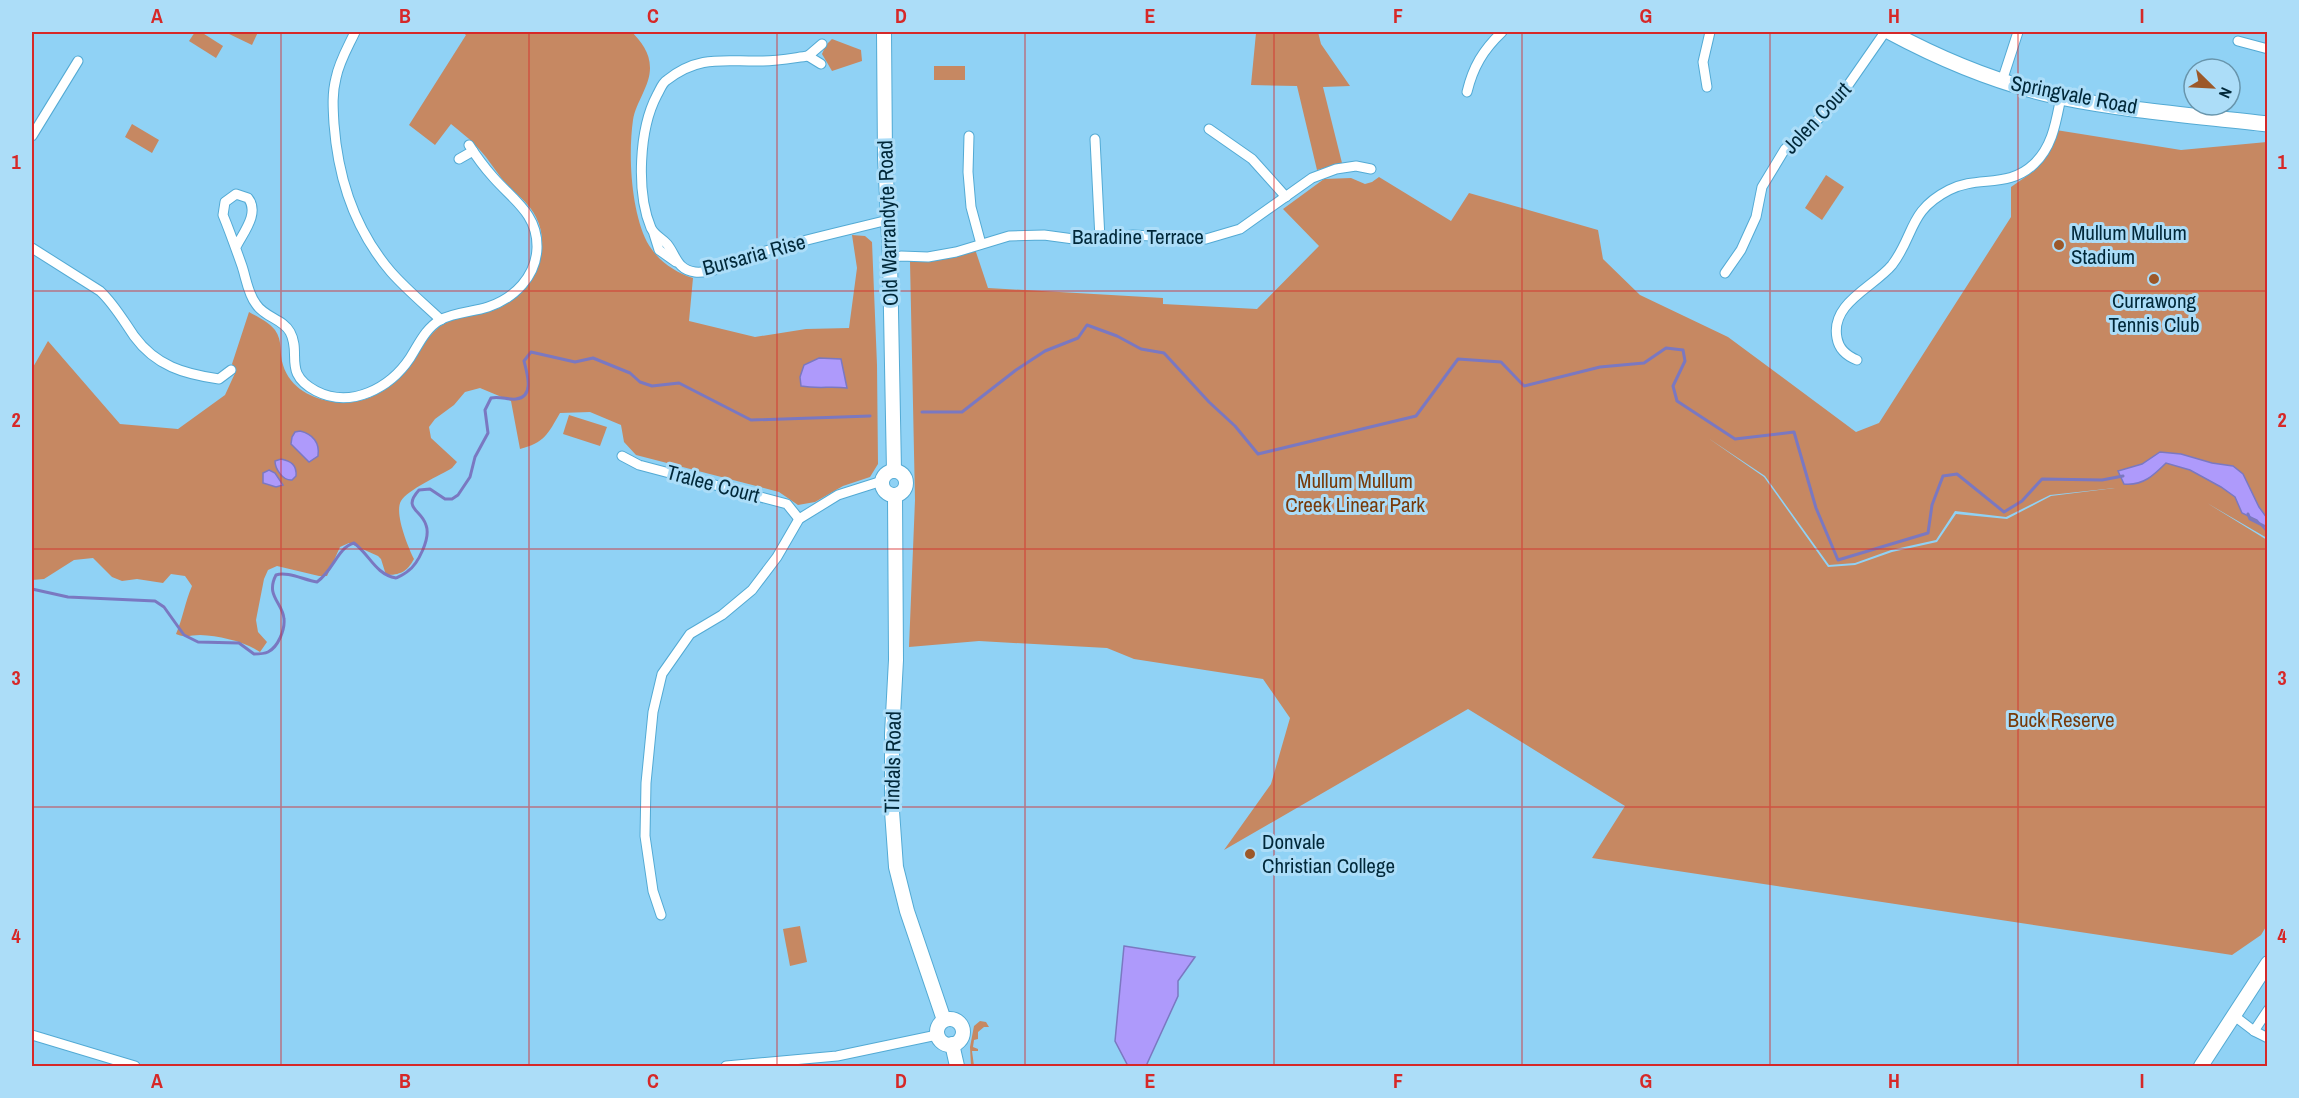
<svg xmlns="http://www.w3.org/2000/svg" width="2299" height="1098" font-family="'Archivo Narrow',sans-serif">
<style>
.green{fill:#c68862;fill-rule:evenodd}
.water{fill:#ae9afb;stroke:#7a78c1;stroke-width:1.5}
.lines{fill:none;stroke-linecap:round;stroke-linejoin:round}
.stream{stroke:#7a78c1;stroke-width:3}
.street-casing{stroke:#53aad4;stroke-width:11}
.secondary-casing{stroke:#53aad4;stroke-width:16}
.primary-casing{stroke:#53aad4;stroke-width:17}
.street{stroke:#fff;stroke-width:9}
.secondary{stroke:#fff;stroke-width:14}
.primary{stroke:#fff;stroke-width:15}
.grid{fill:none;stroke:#d62828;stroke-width:1.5;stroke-opacity:0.55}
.poi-dot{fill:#9c5829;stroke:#acddf8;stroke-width:2}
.labels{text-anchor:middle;stroke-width:6;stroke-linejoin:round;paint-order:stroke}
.street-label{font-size:21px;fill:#012839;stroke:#acddf8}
.poi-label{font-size:21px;fill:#012839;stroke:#acddf8;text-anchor:start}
.park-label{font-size:21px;fill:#773a0a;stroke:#acddf8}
.neatline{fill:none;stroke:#d62828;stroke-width:2}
.grid-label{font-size:20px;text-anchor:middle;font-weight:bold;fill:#d62828}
</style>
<rect width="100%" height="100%" fill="#90d2f5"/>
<!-- green -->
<g class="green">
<path d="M195 32H201L223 46 216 58 189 41Z"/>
<path d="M225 32H258L252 45Z"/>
<path d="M462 32H632C641 42 650 52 650 68 650 86 636 102 633 120 628 155 631 210 647 242 657 260 674 272 693 278L689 321 755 337 806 329 849 328 857 268 852 235 865 236 872 242 877 365 878 464 870 477 843 486 815 502 798 505 779 492 636 455 624 442 621 425 590 412 560 413C548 434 544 443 520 449L511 401 480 388 465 392 454 405 435 419 429 427 431 438 457 462 452 468C441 475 407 490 401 501 394 513 408 547 414 559 407 572 400 575 386 575L381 559 378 556 349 543 340 547 327 576H319L277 566 268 570 264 579 256 620 258 632 267 642 260 652C243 641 220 636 200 635 191 635 185 638 176 634 183 618 185 602 192 586L185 576 171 574 163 583 137 579 122 581 112 577 93 558 74 560 44 579 32 580V369L48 341 120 424 178 429 225 395 236 371 232 364 249 312C258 317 269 322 275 330 283 341 279 353 283 365 290 388 312 399 335 402 364 406 392 390 409 367 420 354 424 339 439 327 457 314 483 317 503 306 532 289 553 250 536 217 529 202 514 193 503 180 494 169 486 155 475 145 468 137 459 131 451 124L435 145 409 125 466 35Z"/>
<path d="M1253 32H1318L1321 44 1350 86 1323 87 1342 163 1317 170 1297 86 1251 85 1256 33Z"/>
<path d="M832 39 861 50 862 61 832 71 822 54 826 45Z"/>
<rect x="934" y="66" width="31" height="14"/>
<path d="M132 124 159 140 152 153 125 137Z"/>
<path d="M2056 130 2181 150 2267 142V538L2207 503 2267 540V925L2261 935 2232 955 1592 858 1625 806 1468 709 1224 850 1271 784 1290 718 1263 679 1134 659 1107 648 979 641 909 647 915 500 910 261 975 249 988 288 1163 298V304L1257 309 1319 246 1283 209 1324 179 1351 178 1365 184 1372 182 1379 177 1451 221 1469 193 1598 230 1603 259 1640 295 1728 337 1856 432 1879 423 2011 217V187L2034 171ZM1708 438 1765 476 1829 565 1855 563 1891 550 1936 540 1955 511 2006 517 2050 495 2115 488 2051 496 2007 519 1956 514 1937 542 1892 552 1855 565 1828 567 1764 477Z"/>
<path d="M1826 175 1844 187 1822 220 1805 208Z"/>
<path d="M569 415 607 427 600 446 563 434Z"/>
<path d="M800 926 807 962 790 966 783 929Z"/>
<path d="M980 1021 986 1022 989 1027H984L978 1032V1039L974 1040 973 1047 978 1049V1051H972L974 1066H971L970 1047 974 1026Z"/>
</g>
<!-- water -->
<g class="water">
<path d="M819 358 841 359 847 388C831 386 817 389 801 386L800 377 804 365Z"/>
<path d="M300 431C313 434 320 443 318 456L309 462 291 444 292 437 295 432Z"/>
<path d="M2160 452 2181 454 2212 463 2233 466 2243 474 2259 507 2267 518V532L2257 520 2242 513 2235 497 2221 487 2190 470 2166 463C2154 475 2143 486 2124 484L2118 471 2142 464Z"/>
<path d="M281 459C291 461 297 465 296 476L292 480C283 481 275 469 275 461Z"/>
<path d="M269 470 275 473 283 485 276 487 263 483V473Z"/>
<path d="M1124 946 1195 957 1178 981V996L1146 1066H1128L1115 1041Z"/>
</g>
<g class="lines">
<!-- stream -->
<g class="stream">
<path d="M922 412H962L1016 370 1045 351 1078 338 1087 325 1117 336 1141 349 1164 353 1209 402 1235 426 1258 454 1416 416 1458 359 1501 362 1524 386 1600 367 1644 363 1666 348 1683 350 1685 361 1673 386 1677 401 1735 439 1794 432 1816 508 1838 560 1928 533 1932 505 1943 476 1957 474 2004 512 2022 501 2042 479 2102 480 2123 476"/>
<path d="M2248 514 2250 519 2268 528"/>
<path d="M32 589 68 597 155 601 164 607 184 635 198 642 239 643 254 654C258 654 264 654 268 652 278 647 285 630 284 619 283 603 265 596 276 575 287 571 304 580 317 582 334 570 337 548 354 543 370 555 375 574 396 578 400 576 405 574 408 571 418 564 431 538 426 525 421 509 402 509 419 490L430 489 445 499H452L458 495 470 477 475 457 488 433 485 410 491 398C500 396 508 400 516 399 535 397 527 373 524 361L531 352 575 362 593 358 630 373 640 382 652 386 679 383 751 420 870 416"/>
</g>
<!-- street casing -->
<g class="street-casing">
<g id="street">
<path d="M355 32C348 47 339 62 336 78 332 93 333 108 334 124 338 178 355 230 391 272 406 289 424 304 441 320"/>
<path d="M2238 41 2268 49"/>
<path d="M808 56C793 58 778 61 763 61 725 62 700 54 667 80 662 83 660 90 657 95 639 129 636 192 651 228 655 236 662 238 667 244 676 255 677 270 695 272 717 274 747 256 769 250 808 239 848 230 888 220"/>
<path d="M821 64 808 56 822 44"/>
<path d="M2002 81 2018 32"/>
<path d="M1707 87 1703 62 1710 32"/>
<path d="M1467 92C1473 67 1483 50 1502 32"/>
<path d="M1209 129 1252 159 1286 197"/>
<path d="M32 136 78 61"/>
<path d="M969 136 968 172 971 207 981 244"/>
<path d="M1095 139 1100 239"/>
<path d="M459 159 473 151"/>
<path d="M654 234 659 250 676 262"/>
<path d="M236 247C243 233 260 213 248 198L236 194 225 202 223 215C230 232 236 249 242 266 246 278 248 294 256 304 264 317 283 319 290 332 302 354 282 373 316 391 351 409 390 388 410 358 419 344 425 329 440 320 455 312 473 312 488 307 515 298 536 276 537 248 538 214 513 200 493 177 484 167 476 156 469 145"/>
<path d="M32 248 100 291C114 304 123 320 134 336 156 366 184 374 219 379L231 370"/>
<path d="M890 259 901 256 928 257 956 252 1009 236 1044 235 1081 240 1133 235 1206 239 1240 229 1312 178 1336 169 1356 166 1371 169"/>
<path d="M1725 273 1741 250 1756 217 1762 187 1785 149 1835 104 1885 32"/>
<path d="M1857 360C1847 356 1839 350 1837 338 1830 303 1874 287 1892 265 1915 235 1908 211 1949 190 1978 175 2008 189 2034 164 2053 146 2056 121 2061 97"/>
<path d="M622 456 639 465 787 504 799 519"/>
<path d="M661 915 653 891 645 836 646 783 653 712 662 674 690 634 722 615 752 590 777 557 799 519 838 495 882 481"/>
<path d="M2233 1015 2254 1031 2268 1038"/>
<path d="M2254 1031 2268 1010"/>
<path d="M32 1035 135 1066"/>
<path d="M726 1066 837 1056 937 1035"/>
</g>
</g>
<!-- secondary casing -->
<g class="secondary-casing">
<g id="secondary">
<path d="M884 32 885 157 890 259 894 471"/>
<circle cx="894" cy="483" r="12"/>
<path d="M895 495 896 660 892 734V811L896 867 907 911 944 1020"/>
<circle cx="950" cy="1032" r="13"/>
<path d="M952 1044 957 1066"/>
<path d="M2201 1066 2268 963"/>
</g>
</g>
<!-- primary casing -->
<g class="primary-casing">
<path id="primary" d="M1890 32C1944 61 2000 84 2060 97 2128 111 2199 116 2268 124"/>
</g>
<!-- street -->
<use href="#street" class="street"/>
<!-- secondary -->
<use href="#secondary" class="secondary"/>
<!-- primary -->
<use href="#primary" class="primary"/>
</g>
<!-- grid -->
<path class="grid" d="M281 32V1066M529 32V1066M777 32V1066M1025 32V1066M1274 32V1066M1522 32V1066M1770 32V1066M2018 32V1066M32 291H2268M32 549H2268M32 807H2268"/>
<!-- markers -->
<g class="poi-dot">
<circle cx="2059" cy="245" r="6"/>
<circle cx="2154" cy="279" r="6"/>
<circle cx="1250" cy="854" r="6"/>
</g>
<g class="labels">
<!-- street labels -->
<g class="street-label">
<text transform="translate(2074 95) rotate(11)" y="7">Springvale Road</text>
<text transform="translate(1817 118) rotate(-47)" y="7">Jolen Court</text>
<text transform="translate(888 223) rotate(-92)" y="7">Old Warrandyte Road</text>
<text x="1138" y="244">Baradine Terrace</text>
<text transform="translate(754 255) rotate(-15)" y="7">Bursaria Rise</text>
<text transform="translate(713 484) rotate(15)" y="7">Tralee Court</text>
<text transform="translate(893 762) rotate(-89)" y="7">Tindals Road</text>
</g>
<!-- poi labels -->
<g class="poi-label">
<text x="2071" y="240">Mullum Mullum<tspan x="2071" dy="24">Stadium</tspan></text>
<text x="2154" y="308" text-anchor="middle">Currawong<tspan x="2154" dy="24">Tennis Club</tspan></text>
<text x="1262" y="849">Donvale<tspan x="1262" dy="24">Christian College</tspan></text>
</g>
<!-- park labels -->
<g class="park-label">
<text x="1355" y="488">Mullum Mullum<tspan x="1355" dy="24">Creek Linear Park</tspan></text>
<text x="2061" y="727">Buck Reserve</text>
</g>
</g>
<!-- border -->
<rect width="2299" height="1098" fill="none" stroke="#acddf8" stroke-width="66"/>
<!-- north arrow -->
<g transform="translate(2212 87) rotate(114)"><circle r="28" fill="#acddf8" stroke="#6895ac" stroke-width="1.5"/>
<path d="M0-4.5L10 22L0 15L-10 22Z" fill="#9c5829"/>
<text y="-9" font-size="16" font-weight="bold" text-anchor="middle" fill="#012839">N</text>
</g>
<rect x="33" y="33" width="2233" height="1032" class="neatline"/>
<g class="grid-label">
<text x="157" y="23">A</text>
<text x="405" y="23">B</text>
<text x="653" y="23">C</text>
<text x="901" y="23">D</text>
<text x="1150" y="23">E</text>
<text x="1398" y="23">F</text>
<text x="1646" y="23">G</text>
<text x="1894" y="23">H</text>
<text x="2142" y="23">I</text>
<text x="16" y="169">1</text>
<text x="2282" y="169">1</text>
<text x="16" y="427">2</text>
<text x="2282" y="427">2</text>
<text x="16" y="685">3</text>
<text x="2282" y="685">3</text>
<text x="16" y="943">4</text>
<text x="2282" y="943">4</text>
<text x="157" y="1088">A</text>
<text x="405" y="1088">B</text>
<text x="653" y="1088">C</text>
<text x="901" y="1088">D</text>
<text x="1150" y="1088">E</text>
<text x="1398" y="1088">F</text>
<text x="1646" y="1088">G</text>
<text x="1894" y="1088">H</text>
<text x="2142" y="1088">I</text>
</g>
</svg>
